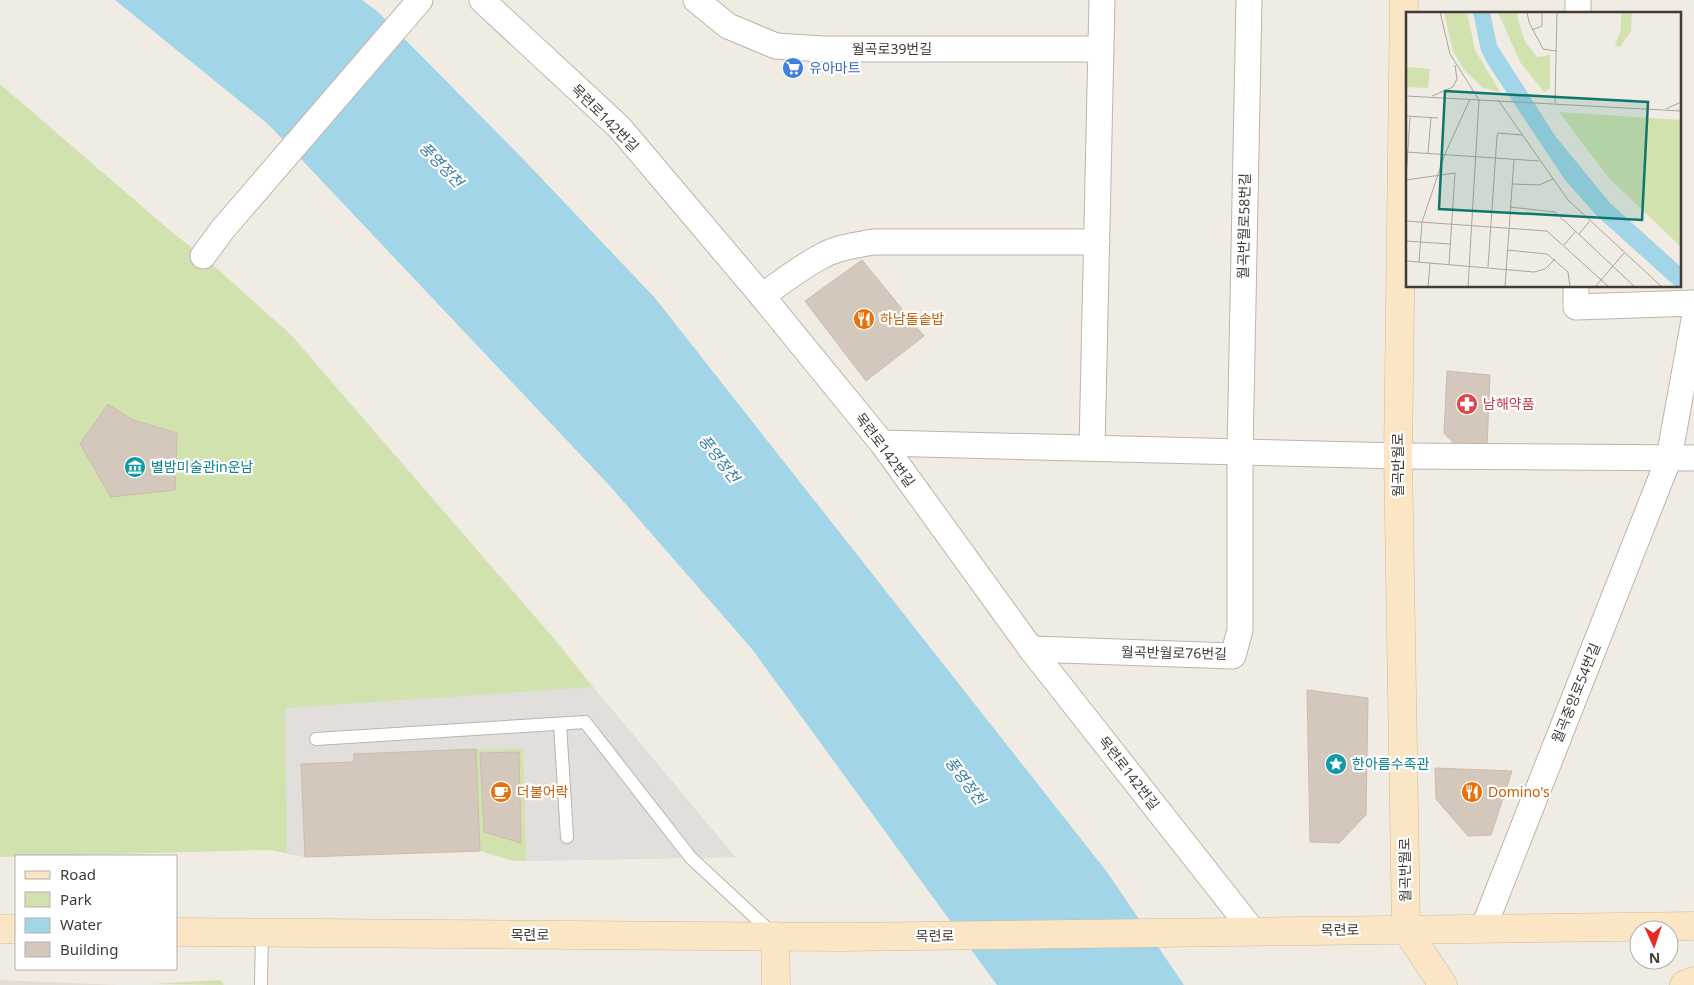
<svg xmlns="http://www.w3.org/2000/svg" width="1694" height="985" font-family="'Noto Sans','Noto Sans KR',sans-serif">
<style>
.residential{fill:#e4dcd2}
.green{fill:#d1e2af}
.parking{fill:#e1dedc}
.water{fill:#a3d5e9}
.building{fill:#d4c8bd;stroke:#cbbcae}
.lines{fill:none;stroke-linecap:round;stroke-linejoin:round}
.lane-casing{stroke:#beb4aa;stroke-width:14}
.street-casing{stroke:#beb4aa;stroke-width:27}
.secondary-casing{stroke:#d0ba99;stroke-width:29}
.lane{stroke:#fff;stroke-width:12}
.street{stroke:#fff;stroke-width:25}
.secondary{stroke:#fae6c4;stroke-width:28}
.labels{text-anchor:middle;stroke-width:4.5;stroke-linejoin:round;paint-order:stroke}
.street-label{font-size:14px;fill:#413b34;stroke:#fff}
.shop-label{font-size:14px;fill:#366cbe;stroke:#fff;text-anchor:start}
.food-label{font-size:14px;fill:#c56008;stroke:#fff;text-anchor:start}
.health-label{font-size:14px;fill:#be3a42;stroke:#fff;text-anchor:start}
.culture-label{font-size:14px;fill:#0d838f;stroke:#fff;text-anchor:start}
.water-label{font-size:15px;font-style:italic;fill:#357d9d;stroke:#fff}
.inset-road{fill:none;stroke:#aaa59d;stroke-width:1}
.view{fill:#0f766e;fill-opacity:0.15;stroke:#0f766e;stroke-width:2.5}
.inset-edge{fill:none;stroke:#413b34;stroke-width:2.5}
</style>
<rect width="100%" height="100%" fill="#f0ebe3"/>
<!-- residential -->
<path class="residential" d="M0 980 118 985H0Z"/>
<!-- green -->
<g class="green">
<path d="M0 84 174 234 203 256 291 335 556 641 593 687 735 857 513 861 480 851 305 857 270 850 0 857Z"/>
<path d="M220 980 224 985 152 984Z"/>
</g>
<!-- parking -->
<path class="parking" d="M593 687 735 857 526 861 523 748 354 754V762L302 764 305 857 287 854 285 708Z"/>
<!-- water -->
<path class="water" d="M115 0H362L378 12 525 161 655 298 1107 872 1184 985H997L752 649 609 485 268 124Z"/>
<!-- building -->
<g class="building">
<path d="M862 260 924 336 866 381 805 301Z"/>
<path d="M1447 371 1490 375 1487 447H1457L1444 433Z"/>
<path d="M108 404 133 420 177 433 175 490 111 497 80 444Z"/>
<path d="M1307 690 1368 698 1366 815 1339 843 1310 842Z"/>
<path d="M476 749 480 851 305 857 301 764 354 762V754Z"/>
<path d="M519 752 521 843 484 832 480 753Z"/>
<path d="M1435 768 1512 771 1491 835 1468 836 1436 799Z"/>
</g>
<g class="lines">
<!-- lane casing -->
<g class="lane-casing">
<g id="lane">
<path d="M560 724 567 837"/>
<path d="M316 739 585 722 691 858 773 934"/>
<path d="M261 985 262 934"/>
</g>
</g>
<!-- street casing -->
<g class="street-casing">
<g id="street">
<path d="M482 0 620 128 762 296 882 443 1031 649 1253 931"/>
<path d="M696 0 728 26 776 46 823 49H1101"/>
<path d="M1578 14V0"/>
<path d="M203 256 223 229 420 0"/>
<path d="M1576 286V307L1694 303"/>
<path d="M762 296C782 282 802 266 824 255 839 247 857 245 873 242H1097"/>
<path d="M882 443 1398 456 1694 458"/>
<path d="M1092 448 1102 0"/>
<path d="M1031 649 1233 656 1240 630V452L1249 0"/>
<path d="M1483 929 1669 458 1694 320"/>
</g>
</g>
<!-- secondary casing -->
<g class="secondary-casing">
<g id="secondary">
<path d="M1404 0 1398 456 1406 929 1443 985"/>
<path d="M0 929H16"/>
<path d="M176 932 842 937 1694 926"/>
<path d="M775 936 776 985"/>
<path d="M1684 985 1694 981"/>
</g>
</g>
<!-- lane -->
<use href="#lane" class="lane"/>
<!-- street -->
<use href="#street" class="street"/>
<!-- secondary -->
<use href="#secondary" class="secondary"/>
</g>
<!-- icons -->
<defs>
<g id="supermarket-disc" transform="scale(1.125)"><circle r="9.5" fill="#3f7fe0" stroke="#fff"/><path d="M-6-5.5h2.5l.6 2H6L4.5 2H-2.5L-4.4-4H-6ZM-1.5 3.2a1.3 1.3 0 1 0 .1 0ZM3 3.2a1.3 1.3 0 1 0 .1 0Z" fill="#fff"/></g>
<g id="restaurant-disc" transform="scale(1.125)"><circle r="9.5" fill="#e8710a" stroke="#fff"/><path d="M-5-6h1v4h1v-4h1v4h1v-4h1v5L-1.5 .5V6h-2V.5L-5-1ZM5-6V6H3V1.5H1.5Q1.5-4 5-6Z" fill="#fff"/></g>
<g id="pharmacy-disc" transform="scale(1.125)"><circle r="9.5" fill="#e0444e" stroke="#fff"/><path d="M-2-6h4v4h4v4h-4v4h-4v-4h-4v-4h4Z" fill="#fff"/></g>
<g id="museum-disc" transform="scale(1.125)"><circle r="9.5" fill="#0f9aa8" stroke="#fff"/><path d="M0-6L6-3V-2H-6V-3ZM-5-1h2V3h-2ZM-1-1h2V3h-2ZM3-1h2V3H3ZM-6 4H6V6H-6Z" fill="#fff"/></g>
<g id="sight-disc" transform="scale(1.125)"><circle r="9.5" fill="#0f9aa8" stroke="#fff"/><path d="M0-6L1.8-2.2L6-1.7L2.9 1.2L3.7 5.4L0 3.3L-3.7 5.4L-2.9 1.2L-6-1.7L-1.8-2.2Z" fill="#fff"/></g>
<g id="cafe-disc" transform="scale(1.125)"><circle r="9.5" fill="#e8710a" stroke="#fff"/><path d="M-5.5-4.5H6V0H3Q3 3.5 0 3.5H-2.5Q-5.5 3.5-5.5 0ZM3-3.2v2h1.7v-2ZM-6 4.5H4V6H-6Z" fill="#fff"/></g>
</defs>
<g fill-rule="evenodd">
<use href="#supermarket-disc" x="793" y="68"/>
<use href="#restaurant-disc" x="864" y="319"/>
<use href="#pharmacy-disc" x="1467" y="404"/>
<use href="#museum-disc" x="135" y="467"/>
<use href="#sight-disc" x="1336" y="764"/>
<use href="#cafe-disc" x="501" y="792"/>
<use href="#restaurant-disc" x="1472" y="792"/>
</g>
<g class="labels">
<!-- street labels -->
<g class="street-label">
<text x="892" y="54">월곡로39번길</text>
<text transform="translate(605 118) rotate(45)" y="5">목련로142번길</text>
<text transform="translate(1244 226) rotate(-89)" y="5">월곡반월로58번길</text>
<text transform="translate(885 450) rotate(53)" y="5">목련로142번길</text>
<text transform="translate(1398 465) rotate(-90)" y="5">월곡반월로</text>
<text transform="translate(1174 653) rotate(1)" y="5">월곡반월로76번길</text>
<text transform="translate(1576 693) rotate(-68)" y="5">월곡중앙로54번길</text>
<text transform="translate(1129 773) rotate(52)" y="5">목련로142번길</text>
<text transform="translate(1405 870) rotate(-91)" y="5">월곡반월로</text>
<text transform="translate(1340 930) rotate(-1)" y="5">목련로</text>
<text x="530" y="940">목련로</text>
<text transform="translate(935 936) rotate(-1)" y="5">목련로</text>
</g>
<!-- shop labels -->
<g class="shop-label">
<text x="809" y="73">유아마트</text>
</g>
<!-- food labels -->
<g class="food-label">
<text x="880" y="324">하남돌솥밥</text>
<text x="517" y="797">더불어락</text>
<text x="1488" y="797">Domino's</text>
</g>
<!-- health labels -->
<g class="health-label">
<text x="1483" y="409">남해약품</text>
</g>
<!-- culture labels -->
<g class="culture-label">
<text x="151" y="472">별밤미술관in운남</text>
<text x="1352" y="769">한아름수족관</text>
</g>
<!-- water labels -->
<g class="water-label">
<text transform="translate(441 165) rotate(46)" y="5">풍영정천</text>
<text transform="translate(719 459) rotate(52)" y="5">풍영정천</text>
<text transform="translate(965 781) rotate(53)" y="5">풍영정천</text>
</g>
</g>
<!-- overview -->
<g transform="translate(1406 12)">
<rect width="275" height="275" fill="#f0ebe3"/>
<path d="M38 0H61L69 38 94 80 77 76 58 58 47 39ZM92 0H110L119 30 131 45 144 43V76L138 80 114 50ZM215 0H226L225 19 214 35 209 33 215 18ZM0 55 24 57 22 76 0 75ZM153 100 275 108V235L203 166Z" fill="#d1e2af"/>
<path d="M67 0H84L91 33 150 125 204 191 275 255V275H270L191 204 159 168 83 54 75 39Z" fill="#a3d5e9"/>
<path class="inset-road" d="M34 0 44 42 73 88M121 0 123 10 137 37 150 39M126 18 136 14V0M0 84 275 99M26 84 47 75 51 67 49 53M92 88 162 188 256 275M149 91 151 0M260 97 275 90M0 104 32 106M4 105 0 168 49 161 43 252M0 140 133 149M22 141 25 106M106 172 133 173 147 167M104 195 149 200 229 275M0 209 141 219 203 275M173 222 183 210M0 229 44 232M158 233 170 219M101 238 141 242 162 260 164 275M0 249 128 260 139 257 149 247M13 250 16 210 39 142 64 87M82 255 91 124 92 121 116 123M22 275 24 251M62 275 73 88M99 275 108 147M189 275 218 241"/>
<path class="view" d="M39 79 242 90 236 208 33 197Z"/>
<rect width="275" height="275" class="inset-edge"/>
</g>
<!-- legend -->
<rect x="15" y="855" width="162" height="115" fill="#ffffff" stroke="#b3b1ae"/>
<rect x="25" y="871" width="25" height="8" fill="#fae6c4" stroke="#b3b1ae"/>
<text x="60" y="880" font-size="15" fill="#413b34">Road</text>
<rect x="25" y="892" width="25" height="15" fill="#d1e2af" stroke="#b3b1ae"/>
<text x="60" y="905" font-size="15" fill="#413b34">Park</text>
<rect x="25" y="918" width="25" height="15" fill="#a3d5e9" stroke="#b3b1ae"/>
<text x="60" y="930" font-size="15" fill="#413b34">Water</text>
<rect x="25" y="942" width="25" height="15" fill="#d4c8bd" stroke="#b3b1ae"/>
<text x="60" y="955" font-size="15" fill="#413b34">Building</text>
<!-- north arrow -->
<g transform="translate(1654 945) rotate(177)"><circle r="24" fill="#ffffff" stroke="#b3b1ae"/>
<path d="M0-4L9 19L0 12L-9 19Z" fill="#e82822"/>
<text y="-8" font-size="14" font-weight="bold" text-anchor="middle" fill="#413b34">N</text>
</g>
</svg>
